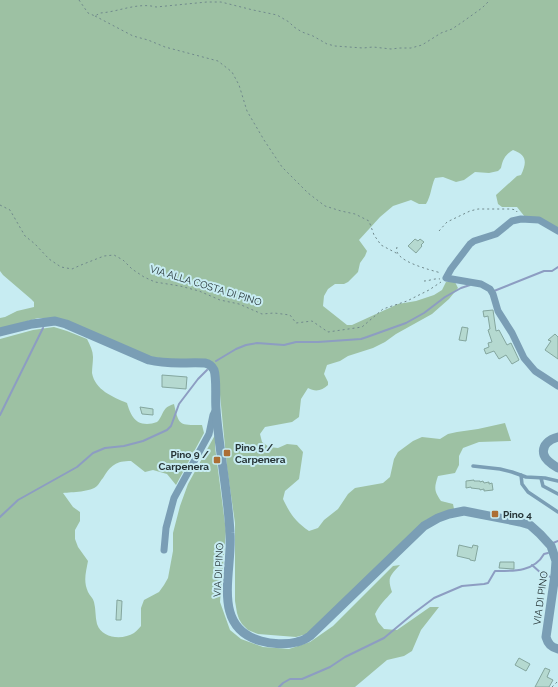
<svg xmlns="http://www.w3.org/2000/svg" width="558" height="687" font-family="Raleway,sans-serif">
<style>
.forest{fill:#9dc1a3}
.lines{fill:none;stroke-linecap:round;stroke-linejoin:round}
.stream{stroke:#8d9dc2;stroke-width:2}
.building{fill:#b5d9d0;stroke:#84a69e}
.path{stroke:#70898c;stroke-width:1;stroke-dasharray:2 3;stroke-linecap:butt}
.service{stroke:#7a9eb5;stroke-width:3.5}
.minor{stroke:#7a9eb5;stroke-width:7}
.tertiary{stroke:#7a9eb5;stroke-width:9}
.poi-dot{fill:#ac6e34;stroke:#c7ecf2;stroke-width:1.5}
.labels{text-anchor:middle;stroke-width:4;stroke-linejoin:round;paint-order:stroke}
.street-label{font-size:10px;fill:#263436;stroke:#c7ecf2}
.poi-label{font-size:10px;font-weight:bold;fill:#263436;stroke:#c7ecf2;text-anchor:start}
</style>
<rect width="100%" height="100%" fill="#c7ecf2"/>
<!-- forest -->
<g class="forest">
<path d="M0 0H558V228L525 217 517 207H502L498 204 496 195 517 176 521 175C527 162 527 155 513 150 505 155 503 159 501 168L498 171 489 173 475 172 464 180 456 182 443 177 435 178C431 187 431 196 426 204H419L411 200 393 206 380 217 359 240 367 251 365 256 360 263 358 272 348 282 344 284H335L328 289 324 296 323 306 347 325H352L398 304 416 301 434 295 442 290 446 282H455L458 288 449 299 432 314 396 334 385 342 373 348 348 356 340 361 327 365 324 374 328 382V385C322 391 315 392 308 388L301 399 299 417 292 422 265 427 260 434 262 442 269 447 278 448 287 444 297 445 303 452 299 479 285 491 283 499C290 514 296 522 309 531L318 528 324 520 338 509 348 494 355 488 383 483 390 477 394 459 398 452 413 441 422 437 440 439 448 434 457 432 478 429 505 423 511 441 479 442 463 448 459 456V465L455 473 438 476C434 488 434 491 441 501L453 504 454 509 426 520 307 634 296 637 258 634 248 630 242 624 239 619 237 613 235 601V523L227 467 218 374 216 368 148 356 49 318H38L0 329V318L5 317 17 311 34 307V302L31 299 3 275 0 271Z"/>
<path d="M54 327 67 331 87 339C90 345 93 351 93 357 93 362 92 368 92 373 95 390 113 397 127 403 130 413 134 424 147 424 150 424 154 423 157 422 161 419 162 412 166 408 168 406 171 405 174 404 179 426 179 425 202 425L204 433 176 485 167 474 153 470 145 472 131 461C116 461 111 465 103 478 101 480 99 484 97 486 91 492 72 492 63 493L73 507 80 512V521L75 530V539L78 547 88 561C86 572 83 581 88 592 90 596 93 598 94 602 96 609 95 617 97 624 102 639 123 640 134 633 137 631 139 628 141 626V608L144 600 159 592 164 585 168 578 173 551V533L180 506 188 484 215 435V447L226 531 220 602 230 630 241 639 263 647 289 649 310 642 333 626 393 566 400 565C390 576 387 577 392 592 385 600 380 604 375 614L378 622 384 629 397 630 430 607H439L421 630 412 651 404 656 387 660 355 687H0V339L33 330Z"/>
</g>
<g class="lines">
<!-- stream -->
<g class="stream">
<path d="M494 291 544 271H552L558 267"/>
<path d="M216 361 236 349 246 345 257 343 284 345 296 342H318L361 339 367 337 406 323 424 313 445 297 461 288 470 285"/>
<path d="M0 415 43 328"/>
<path d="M0 517 18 500 77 467 93 453 105 448 124 446 143 441 167 430 171 426 179 404 198 379 207 370"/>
<path d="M553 543 558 541"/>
<path d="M532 565 542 574 551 577"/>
<path d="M279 687 283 683 290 679H302L330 667 345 657 384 638 414 613 434 598 462 586 484 584 488 583 495 571C513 571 534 572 544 554L548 553"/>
</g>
</g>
<!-- building -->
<g class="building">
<path d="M415 239 418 241 420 239 424 242 421 245 422 246 416 253 408 246Z"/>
<path d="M493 310 496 331 499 330 507 345 511 343 519 360 512 364 506 355 499 359 494 351 486 354 484 349 489 347 488 343 492 342 488 330 490 329 488 316 484 317 483 311Z"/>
<path d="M462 327 468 328 466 341 459 340Z"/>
<path d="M555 334 558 337V359L545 350 551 341 548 340Z"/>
<path d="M162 375 187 377 186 389 162 387Z"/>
<path d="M140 407 153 409V415L142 414Z"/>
<path d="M474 480V481H480V482L483 481 484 483 489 482V484L492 483 493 490 484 491V489L480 490V489L471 488V487L466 488V481Z"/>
<path d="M459 545 472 548 473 545 478 546 475 561 470 560V559L457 556Z"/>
<path d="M500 562H514V569L499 568Z"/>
<path d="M117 600 122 601 121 620H116Z"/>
<path d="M519 658 530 664 526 671 515 665Z"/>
<path d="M545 668 550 670 547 677 553 680 549 687H535Z"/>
</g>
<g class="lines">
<!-- path -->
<g class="path">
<path d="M79 0 88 13 95 16 100 13C118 12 138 2 156 7L207 2H221L253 10 277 15 289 22 294 27 302 32 313 36 327 44 335 46 363 48 373 47 391 49 400 48H411L422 45 441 33 452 29 461 23 482 8 490 0"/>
<path d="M95 16 133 36 148 40 165 47 218 61 232 72 239 85 247 111 264 140 282 167 308 193 325 206 341 211 355 214 369 221 374 235 381 245 398 254"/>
<path d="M0 205 10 210 25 236 35 244 49 259 61 267 72 269 81 265 104 256 114 255 123 260 132 269 144 277 155 282 180 286 199 291 220 300 239 304 262 314 274 313 290 315 296 323 312 321 328 332 362 327 383 309 407 301 429 290 441 282"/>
<path d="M439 231 447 222 470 211 478 209H511L516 210 517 212"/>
<path d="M397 247C392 261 431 270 441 273"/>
<path d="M424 281C429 281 435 278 440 279"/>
<path d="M552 687 558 681"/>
</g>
<!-- service -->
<g class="service">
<path d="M473 466 500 469 512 472 526 477 545 478 558 481"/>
<path d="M521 475 522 484 528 492 558 512"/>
<path d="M541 478 543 486 558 494"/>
</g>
<!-- minor -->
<g class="minor">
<path d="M558 231 539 220 521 219 512 221 496 234 474 241 470 244 451 269 446 278 481 284 490 289 493 294 498 311 512 333 524 358 535 371 558 386"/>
<path d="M164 550 166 528 174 498 209 434 213 415 215 411"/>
</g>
<!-- tertiary -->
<g class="tertiary">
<path d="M0 332 32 324 55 321 66 324 149 360C168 365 186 362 205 363 210 364 212 366 214 370 217 378 215 399 216 409 219 451 228 492 230 533 233 571 210 627 261 641 271 644 286 645 297 642 302 641 306 639 310 636L424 526 438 518 449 514 464 511 520 522 530 525 540 534 551 546 556 561 555 575 546 637C548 644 551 647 558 649"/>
<path d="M558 437C550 439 541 445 544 455 546 461 553 465 558 468"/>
</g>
</g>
<!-- markers -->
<g class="poi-dot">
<rect x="223" y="449" width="8" height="8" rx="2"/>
<rect x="213" y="456" width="8" height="8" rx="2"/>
<rect x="491" y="510" width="8" height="8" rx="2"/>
</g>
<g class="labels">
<!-- street labels -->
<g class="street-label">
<text transform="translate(206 285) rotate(17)" y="4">VIA ALLA COSTA DI PINO</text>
<text transform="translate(218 570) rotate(-87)" y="4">VIA DI PINO</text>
<text transform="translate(540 598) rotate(-82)" y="4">VIA DI PINO</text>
</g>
<!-- poi labels -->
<g class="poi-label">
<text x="235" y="451">Pino 5 /<tspan x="235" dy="12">Carpenera</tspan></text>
<text x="209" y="458" text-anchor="end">Pino 9 /<tspan x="209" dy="12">Carpenera</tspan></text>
<text x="503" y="518">Pino 4</text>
</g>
</g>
</svg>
